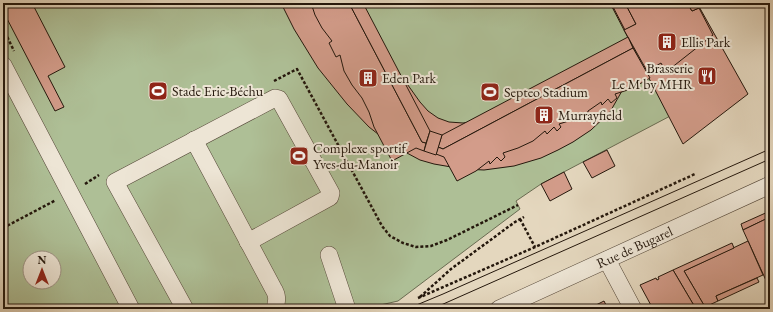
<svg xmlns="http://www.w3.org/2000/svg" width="773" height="312" font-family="'EB Garamond',serif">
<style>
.garden{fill:#aebf96;stroke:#696b51;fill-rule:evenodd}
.building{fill:#d39c8a;stroke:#24170c}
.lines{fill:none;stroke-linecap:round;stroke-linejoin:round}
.minor-casing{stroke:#544738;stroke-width:18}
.path{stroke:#24170c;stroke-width:2.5;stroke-dasharray:3 2;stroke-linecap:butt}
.minor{stroke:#ede5d5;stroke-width:17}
.tram{stroke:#24170c;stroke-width:1}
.labels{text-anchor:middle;stroke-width:4;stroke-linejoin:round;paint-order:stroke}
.poi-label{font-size:14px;fill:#24170c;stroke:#ede5d5;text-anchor:start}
.street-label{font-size:14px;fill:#24170c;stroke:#ede5d5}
</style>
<rect width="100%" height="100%" fill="#e4d7be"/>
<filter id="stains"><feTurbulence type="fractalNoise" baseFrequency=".005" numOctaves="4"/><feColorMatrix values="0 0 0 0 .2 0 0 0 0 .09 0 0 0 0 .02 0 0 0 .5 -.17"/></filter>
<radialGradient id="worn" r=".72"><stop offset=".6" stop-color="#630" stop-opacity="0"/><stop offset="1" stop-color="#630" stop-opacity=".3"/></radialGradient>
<!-- garden -->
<path class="garden" d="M3 3H709L699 8 674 114 541 184 516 201 520 209 398 301 363 309H3ZM30 258H54V282H30Z"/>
<!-- building -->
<g class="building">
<path d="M3 3H32L65 67 48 76 64 107 55 111 3 11Z"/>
<path d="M281 3H358L367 21 395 67 420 102 428 111 438 118 449 122 463 123 477 121 490 118 507 112 630 43 639 61 610 112 591 130 573 142 558 150 541 158 514 166 484 170 463 169 434 164 420 160 392 145 369 127 347 104 318 68 294 29Z"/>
<path d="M311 3H349L422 142 426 143 424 151 416 148 392 161 374 127 369 112 362 98 352 85 344 71 340 55 336 57 329 43 332 41 322 28 315 15Z"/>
<path d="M349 3H363L430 131 426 143 422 142Z"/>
<path d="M610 3H697L748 94 683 144Z"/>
<path d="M611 3H625L636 24 625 30Z"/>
<path d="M625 3H687L692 11 699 8 713 35 666 72 661 63 647 71 624 30 636 24Z"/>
<path d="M687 3H697L699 8 692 11Z"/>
<path d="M628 37 633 48 443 149 438 147 442 135Z"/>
<path d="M633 48 650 78 631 89 615 94 617 98 611 103 608 99 602 105 601 102 588 111V112L575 119 559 124 561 127 557 131 554 127 547 134 545 131 533 141 518 148 503 153 505 157 501 161 497 157 490 164 489 161 476 171 457 181 444 157 436 154 438 147 443 149Z"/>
<path d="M430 131 442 135 436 155 424 151Z"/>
<path d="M607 150 615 166 592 178 583 162Z"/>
<path d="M564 172 572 189 550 201 541 184Z"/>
<path d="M770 211V217L743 230 741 224Z"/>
<path d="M770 217V286L769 287 743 230Z"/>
<path d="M748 241 763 275 716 296 718 301 705 307 684 271Z"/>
<path d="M732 243 734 248 684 271 705 307 701 309H696L673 270Z"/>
<path d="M673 270 696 309H653L640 285 656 278 657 280 659 279 658 277Z"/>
<path d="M757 278 759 282 718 301 716 296Z"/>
<path d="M604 301 608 309H588Z"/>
</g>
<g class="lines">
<!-- minor casing -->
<g class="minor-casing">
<g id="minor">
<path d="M3 65 131 309"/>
<path d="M194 140 273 288C278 296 277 300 275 309"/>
<path d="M329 255 347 309"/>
<path d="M607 260 633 309"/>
<path d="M185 309 115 182 275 98 279 99 331 193 330 197 248 242"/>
<path id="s1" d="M499 309 770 185"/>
</g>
</g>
<!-- path -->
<g class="path">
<path d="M3 28 14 51"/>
<path d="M274 81 297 69 382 226 390 236 403 243 416 247 431 246 447 240 518 205"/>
<path d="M85 184 99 175"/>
<path d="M520 219 535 247"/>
<path d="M3 228 56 200"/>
<path d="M420 297 451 269 515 222 524 217"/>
<path d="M418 298 535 247 695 174"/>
</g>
<!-- minor -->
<use href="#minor" class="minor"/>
<!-- tram -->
<g class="tram">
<path d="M407 309 443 294 770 149"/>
<path d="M432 309 770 159"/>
</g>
</g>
<!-- icons -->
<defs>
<g id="building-square" transform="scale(1)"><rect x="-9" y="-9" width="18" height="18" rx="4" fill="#8f2418" stroke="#ede5d5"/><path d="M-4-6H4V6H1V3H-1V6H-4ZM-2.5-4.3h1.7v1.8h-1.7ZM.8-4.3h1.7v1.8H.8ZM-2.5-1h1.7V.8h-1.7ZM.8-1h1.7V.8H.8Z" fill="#fff"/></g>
<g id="restaurant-square" transform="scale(1)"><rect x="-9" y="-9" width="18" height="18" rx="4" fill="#8f2418" stroke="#ede5d5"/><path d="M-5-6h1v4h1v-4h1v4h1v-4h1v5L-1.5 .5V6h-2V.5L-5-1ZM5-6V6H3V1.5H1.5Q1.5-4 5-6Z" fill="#fff"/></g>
<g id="stadium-square" transform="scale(1)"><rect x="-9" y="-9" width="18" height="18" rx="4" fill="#8f2418" stroke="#ede5d5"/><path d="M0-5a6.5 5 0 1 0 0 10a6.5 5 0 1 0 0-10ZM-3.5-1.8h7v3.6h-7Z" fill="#fff"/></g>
</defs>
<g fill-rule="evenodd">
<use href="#building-square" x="667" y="42"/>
<use href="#restaurant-square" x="707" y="76"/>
<use href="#building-square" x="368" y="78"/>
<use href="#stadium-square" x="158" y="91"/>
<use href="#stadium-square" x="490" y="92"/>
<use href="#building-square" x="544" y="115"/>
<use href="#stadium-square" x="299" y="156"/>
</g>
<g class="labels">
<!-- poi labels -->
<g class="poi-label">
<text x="681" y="47">Ellis Park</text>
<text x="693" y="73" text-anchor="end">Brasserie<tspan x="693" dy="16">Le M by MHR</tspan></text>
<text x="382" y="83">Eden Park</text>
<text x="172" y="96">Stade Eric-Béchu</text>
<text x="504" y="97">Septeo Stadium</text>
<text x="558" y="120">Murrayfield</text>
<text x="313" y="153">Complexe sportif<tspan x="313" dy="16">Yves-du-Manoir</tspan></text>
</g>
<!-- street labels -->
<g class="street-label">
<text dy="5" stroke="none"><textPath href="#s1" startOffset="149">Rue de Bugarel</textPath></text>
</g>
</g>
<!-- margin -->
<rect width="773" height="312" fill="none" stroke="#e4d7be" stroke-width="16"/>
<rect x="4" y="4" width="765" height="304" fill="none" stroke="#24170c" stroke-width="2"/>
<rect x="8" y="8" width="757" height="296" fill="none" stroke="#24170c"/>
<!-- north arrow -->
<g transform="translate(42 270)"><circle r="19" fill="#ede5d5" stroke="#9d9385"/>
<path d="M0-3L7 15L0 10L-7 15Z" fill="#8f2418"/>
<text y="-6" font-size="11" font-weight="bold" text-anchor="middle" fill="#24170c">N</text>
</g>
<rect width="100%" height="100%" filter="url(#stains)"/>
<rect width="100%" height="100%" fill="url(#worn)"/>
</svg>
